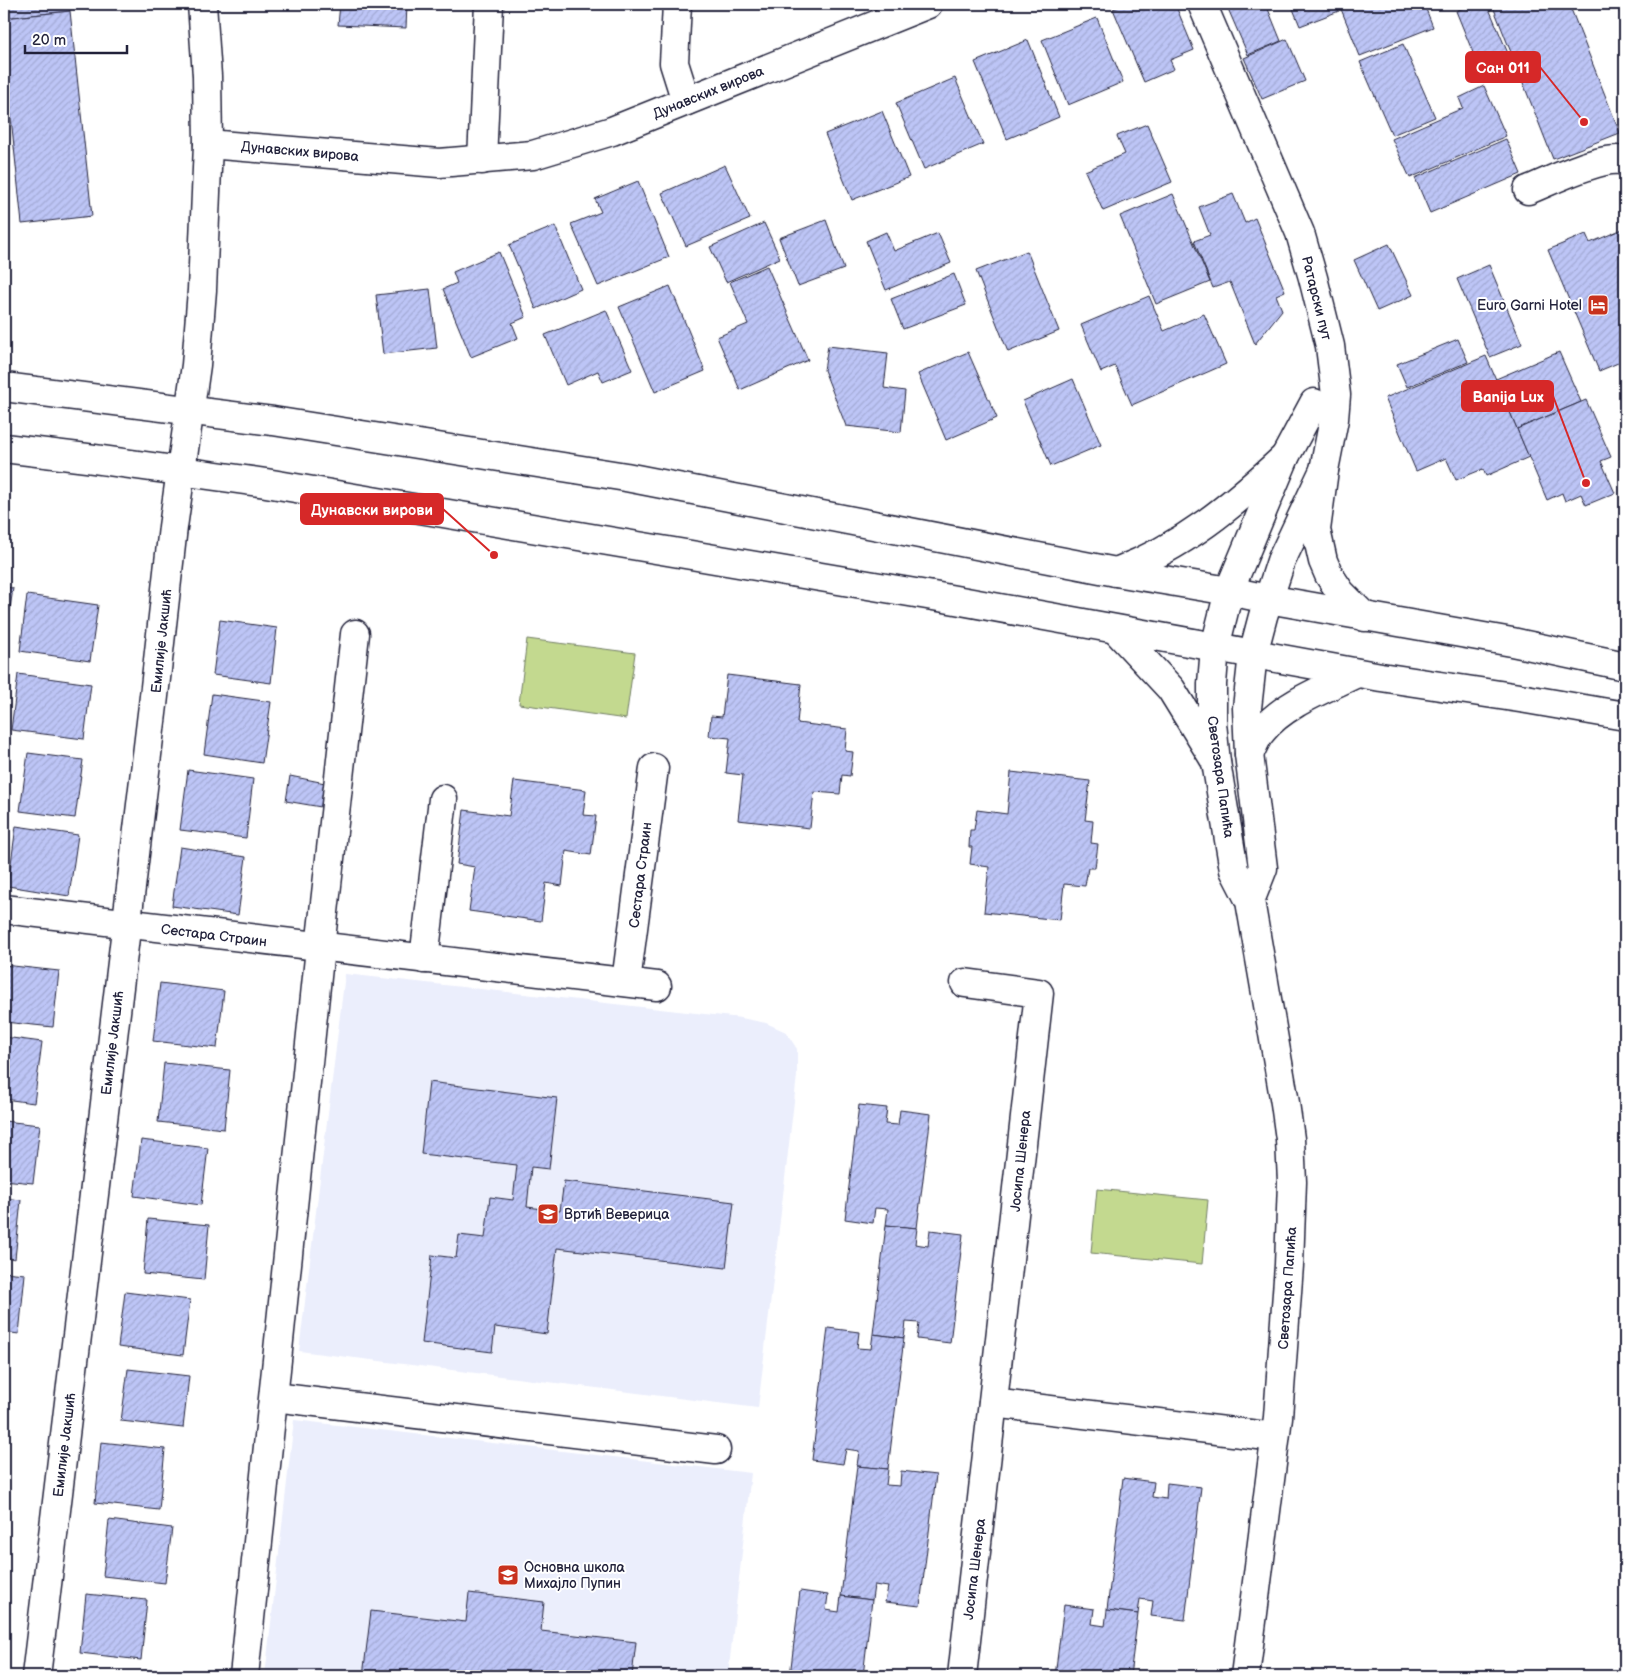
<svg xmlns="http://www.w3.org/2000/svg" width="1629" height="1680" font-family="'Balsamiq Sans',sans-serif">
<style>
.built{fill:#ebeefc}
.green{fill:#c3d98f;stroke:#727e65}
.building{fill:url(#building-hatch);stroke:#22223b}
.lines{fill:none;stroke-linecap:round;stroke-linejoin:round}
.minor-casing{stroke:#22223b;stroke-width:31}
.major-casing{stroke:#22223b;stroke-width:31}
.minor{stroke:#fff;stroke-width:28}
.major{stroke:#fff;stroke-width:28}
.labels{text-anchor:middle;stroke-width:4;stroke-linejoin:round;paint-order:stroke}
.street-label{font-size:14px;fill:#22223b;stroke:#fff}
.poi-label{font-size:14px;fill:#22223b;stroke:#fff;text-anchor:start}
.leader{fill:none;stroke:#d62828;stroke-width:2}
.callout-dot{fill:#d62828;stroke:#fff;stroke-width:2}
.callout{fill:#d62828;stroke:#d62828;stroke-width:2}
.callout-label{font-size:15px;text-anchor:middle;font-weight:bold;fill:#fff}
</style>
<defs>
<pattern id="building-hatch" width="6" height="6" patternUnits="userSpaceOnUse" patternTransform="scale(1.25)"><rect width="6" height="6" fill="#bdc5f6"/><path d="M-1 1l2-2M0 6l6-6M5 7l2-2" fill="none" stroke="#a2a9d4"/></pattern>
</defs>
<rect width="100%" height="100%" fill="#fff"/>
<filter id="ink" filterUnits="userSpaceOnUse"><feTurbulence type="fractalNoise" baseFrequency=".02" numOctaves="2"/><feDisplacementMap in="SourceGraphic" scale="10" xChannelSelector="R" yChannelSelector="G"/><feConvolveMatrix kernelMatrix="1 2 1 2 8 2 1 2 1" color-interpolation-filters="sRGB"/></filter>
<g filter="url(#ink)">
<!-- built -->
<g class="built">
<path d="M345 974 741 1018 766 1023 786 1032 797 1049V1076L758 1408 299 1351Z"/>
<path d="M294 1420 751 1473 728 1676H265Z"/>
</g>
<!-- green -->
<g class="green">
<path d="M527 639 635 653 626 719 519 704Z"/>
<path d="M1097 1189 1208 1200 1202 1264 1091 1253Z"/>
</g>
<!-- building -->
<g class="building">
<path d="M4 4H69L70 11 4 18Z"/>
<path d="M340 4H407L406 28 338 25Z"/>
<path d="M1126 4H1175L1194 50 1170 60 1174 69 1144 82 1113 9Z"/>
<path d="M1226 4H1266L1281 41 1248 55Z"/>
<path d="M1291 4H1336L1339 11 1300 26Z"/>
<path d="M1339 4H1424L1433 27 1360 56Z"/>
<path d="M1473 4H1487L1510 58 1480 70 1456 11Z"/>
<path d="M1492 4H1569L1620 133 1553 159Z"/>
<path d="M1616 4H1625V19L1623 20Z"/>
<path d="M70 11 92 216 22 224 4 50V18Z"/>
<path d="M1097 18 1123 82 1068 105 1042 40Z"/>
<path d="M1287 39 1305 81 1262 99 1244 58Z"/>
<path d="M1028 40 1059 117 1007 139 975 62Z"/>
<path d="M1403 44 1435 117 1392 135 1360 62Z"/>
<path d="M955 78 983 144 924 169 896 103Z"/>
<path d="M1484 86 1506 136 1410 178 1392 139 1463 108 1459 98Z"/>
<path d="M882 111 909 177 852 200 825 134Z"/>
<path d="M1147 124 1172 182 1103 211 1085 171 1125 154 1117 136Z"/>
<path d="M1506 139 1521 174 1430 213 1415 178Z"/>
<path d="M725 165 750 219 686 246 662 193Z"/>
<path d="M638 181 669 257 598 286 571 224 601 212 595 199Z"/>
<path d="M1173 194 1210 282 1156 304 1120 216Z"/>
<path d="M1233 194 1245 223 1255 218 1285 291 1276 295 1282 310 1255 344 1230 282 1213 288 1194 241 1210 235 1199 207Z"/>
<path d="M826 220 844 269 798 286 779 238Z"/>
<path d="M764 223 780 258 726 282 710 247Z"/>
<path d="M555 226 581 289 536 309 509 245Z"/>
<path d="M1625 228V360L1599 371 1548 250 1586 234 1590 243Z"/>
<path d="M886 232 894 251 938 233 951 263 886 290 866 241Z"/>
<path d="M1389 244 1413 295 1377 311 1354 260Z"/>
<path d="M1027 251 1059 331 1008 352 976 271Z"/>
<path d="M499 252 526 317 512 323 518 338 471 357 443 289 457 283 453 272Z"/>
<path d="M1489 265 1522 344 1490 357 1457 279Z"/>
<path d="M767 266 808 360 740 390 717 337 748 324 730 282Z"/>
<path d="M954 274 966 305 903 329 891 299Z"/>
<path d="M670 286 705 371 655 392 619 307Z"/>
<path d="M430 289 437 348 383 354 376 295Z"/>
<path d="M1149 296 1164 331 1204 314 1226 364 1132 405 1115 366 1101 372 1081 325Z"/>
<path d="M606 310 632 370 603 382 598 371 566 385 545 335Z"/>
<path d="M1458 339 1468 362 1407 387 1397 364Z"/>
<path d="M828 346 888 353 884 388 905 391 901 432 846 426 824 370Z"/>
<path d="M968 352 997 418 946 440 918 374Z"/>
<path d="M1559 352 1581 402 1517 429 1496 379Z"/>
<path d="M1486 356 1529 457 1486 476 1483 469 1456 480 1446 458 1416 471 1385 398Z"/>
<path d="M1073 379 1101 445 1051 466 1023 401Z"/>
<path d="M1586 400 1611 457 1601 461 1615 493 1586 505 1581 494 1565 501 1562 493 1547 500 1517 429Z"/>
<path d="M4 587 13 588 6 637H4Z"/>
<path d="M27 595 98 605 90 661 20 651Z"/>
<path d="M220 620 277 628 271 683 213 675Z"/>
<path d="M18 674 91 684 84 739 11 730Z"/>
<path d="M727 675 801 684 797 723 847 729 845 751 853 752 850 776 842 775 840 794 814 792 810 828 738 820 743 775 726 773 730 738 709 736 711 716 722 717Z"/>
<path d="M212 694 271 702 262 763 204 754Z"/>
<path d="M28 753 83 760 75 818 20 811Z"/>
<path d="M188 770 253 779 246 838 180 830Z"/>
<path d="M1011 772 1090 781 1085 820 1093 821 1091 843 1098 844 1095 868H1088L1085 886 1064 884 1060 920 984 912 989 867 970 864 972 847H969L970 830H974L977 810 1007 814Z"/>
<path d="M290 776 325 783 321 807 286 801Z"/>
<path d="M514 781 586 790 583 815 596 816 591 855 566 851 562 886 546 883 541 921 469 911 475 867 457 864 464 810 509 816Z"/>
<path d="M16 826 78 835 69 896 8 886Z"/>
<path d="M180 847 246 857 238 915 172 906Z"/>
<path d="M4 965 59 971 53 1027 4 1022Z"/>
<path d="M160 983 224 991 217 1048 153 1041Z"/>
<path d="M4 1037 42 1042 34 1103 4 1099Z"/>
<path d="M164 1063 230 1070 224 1129 158 1122Z"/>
<path d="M429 1082 557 1098 549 1169 531 1167 527 1207 560 1211 564 1181 734 1202 726 1268 557 1248 547 1334 495 1327 492 1352 422 1343 432 1255 456 1258 459 1235 485 1238 490 1197 513 1200 517 1165 421 1154Z"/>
<path d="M859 1105 887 1108 885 1124 898 1125 900 1110 931 1114 917 1228 886 1225 888 1209 875 1208 873 1223 845 1219Z"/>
<path d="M4 1121 40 1125 33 1183 4 1180Z"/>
<path d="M141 1140 208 1148 201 1205 134 1196Z"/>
<path d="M4 1198 21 1200 15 1259 4 1257Z"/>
<path d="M148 1219 209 1225 204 1280 143 1274Z"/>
<path d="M886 1225 917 1228 915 1244 928 1246 930 1230 963 1234 950 1343 917 1339 919 1323 906 1322 904 1338 873 1334Z"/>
<path d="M4 1272 25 1274 19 1334 4 1332Z"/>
<path d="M125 1292 190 1300 183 1355 118 1347Z"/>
<path d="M828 1328 859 1332 857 1348 871 1349 873 1334 904 1338 888 1469 857 1466 859 1451 846 1449 843 1464 812 1460Z"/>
<path d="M128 1369 189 1376 183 1428 121 1421Z"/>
<path d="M101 1442 165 1449 159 1510 95 1503Z"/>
<path d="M857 1466 888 1469 886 1485 900 1486 901 1471 936 1475 920 1606 885 1602 888 1587 874 1585 872 1600 841 1596Z"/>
<path d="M1123 1478 1154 1482 1152 1497 1166 1499 1167 1483 1201 1487 1185 1620 1151 1616 1153 1601 1140 1599 1138 1614 1107 1610Z"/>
<path d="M109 1520 172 1528 165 1583 103 1576Z"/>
<path d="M800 1591 828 1595 826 1610 839 1612 841 1596 872 1600 863 1676H790Z"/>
<path d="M469 1593 544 1602 541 1631 636 1642 632 1676H363L371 1611 466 1622Z"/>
<path d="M86 1594 147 1600 141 1660 80 1653Z"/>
<path d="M1064 1605 1094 1609 1092 1624 1105 1626 1107 1610 1138 1614 1130 1676H1055Z"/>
</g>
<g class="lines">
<!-- minor casing -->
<g class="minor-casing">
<g id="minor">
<path d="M677 4 674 63 686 101"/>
<path d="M1202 4 1300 233 1313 278 1330 346 1336 395 1334 419 1324 470 1281 561 1263 616 1253 654 1247 708 1249 754 1263 868 1250 901"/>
<path d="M208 144 439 163 533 155 612 131 928 4"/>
<path d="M482 160 489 4"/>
<path d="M1528 190C1551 181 1603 154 1625 161"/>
<path d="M4 909 657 986"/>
<path d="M424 959 443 799"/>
<path d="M626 982 654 768"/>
<path d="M274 1397 716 1450"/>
<path d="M993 1403 1275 1437"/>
<path d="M36 1676 153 705 173 527 196 365 202 290 208 144 207 76 202 4"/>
<path d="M244 1676 320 948 355 634"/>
<path d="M962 1676 1039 993 965 983"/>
<path d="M1245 1676 1278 1417 1289 1265 1292 1182 1290 1139 1285 1103 1250 901 1234 870 1216 762 1212 723V684L1215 647 1229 591 1285 457 1314 403"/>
</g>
</g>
<!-- major casing -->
<g class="major-casing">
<g id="major">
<path d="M4 387 273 421 626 477 1116 572 1229 591 1268 599 1512 642 1625 666"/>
<path d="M4 448 87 458 266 483 939 597 1381 677 1526 699 1625 716"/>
<path d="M1324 470 1316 530 1323 561 1329 575 1341 593 1365 617"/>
<path d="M1116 572C1183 547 1233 505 1285 457"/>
<path d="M1116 630 1171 689 1216 762"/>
<path d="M1249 754C1253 747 1256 737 1262 731 1283 704 1327 688 1357 673"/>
</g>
</g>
<!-- minor -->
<use href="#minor" class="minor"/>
<!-- major -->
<use href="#major" class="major"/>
</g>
</g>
<!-- icons -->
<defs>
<g id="hotel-square" transform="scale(1.125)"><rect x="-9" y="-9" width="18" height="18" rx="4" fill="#c8321e" stroke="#fff"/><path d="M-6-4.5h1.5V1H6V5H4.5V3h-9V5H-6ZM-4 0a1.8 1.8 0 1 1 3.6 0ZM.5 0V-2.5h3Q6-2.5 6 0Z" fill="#fff"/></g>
<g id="school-square" transform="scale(1.125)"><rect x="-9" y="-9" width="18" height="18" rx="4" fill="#c8321e" stroke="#fff"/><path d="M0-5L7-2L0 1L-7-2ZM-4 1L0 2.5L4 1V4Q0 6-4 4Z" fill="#fff"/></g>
</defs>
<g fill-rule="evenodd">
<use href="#hotel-square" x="1598" y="305"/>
<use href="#school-square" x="548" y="1214"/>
<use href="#school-square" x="508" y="1575"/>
</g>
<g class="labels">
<!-- street labels -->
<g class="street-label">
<text transform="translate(708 92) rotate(-22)" y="5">Дунавских вирова</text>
<text transform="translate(300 151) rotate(5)" y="5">Дунавских вирова</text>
<text transform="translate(1317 298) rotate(76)" y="5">Ратарски пут</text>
<text transform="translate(161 641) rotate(-84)" y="5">Емилије Јакшић</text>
<text transform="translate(1221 777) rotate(82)" y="5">Светозара Папића</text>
<text transform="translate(640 875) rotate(-83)" y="5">Сестара Страин</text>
<text transform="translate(214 935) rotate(7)" y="5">Сестара Страин</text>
<text transform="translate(112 1043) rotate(-83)" y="5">Емилије Јакшић</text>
<text transform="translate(1020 1161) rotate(-84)" y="5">Јосипа Шенера</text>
<text transform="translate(1287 1288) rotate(-86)" y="5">Светозара Папића</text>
<text transform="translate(64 1445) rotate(-83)" y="5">Емилије Јакшић</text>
<text transform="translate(974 1569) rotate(-83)" y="5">Јосипа Шенера</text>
</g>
<!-- poi labels -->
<g class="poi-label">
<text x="1582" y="310" text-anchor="end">Euro Garni Hotel</text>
<text x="564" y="1219">Вртић Веверица</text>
<text x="524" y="1572">Основна школа<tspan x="524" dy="16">Михајло Пупин</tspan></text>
</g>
</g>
<!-- callouts -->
<path class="leader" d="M1584 122L1540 67M1586 483L1553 396M494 555L443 509"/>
<g class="callout-dot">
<circle cx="1584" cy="122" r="5"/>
<circle cx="1586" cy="483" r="5"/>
<circle cx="494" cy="555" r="5"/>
</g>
<g class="callout">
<rect x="1466" y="52" width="74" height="30" rx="5"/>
<rect x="1462" y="381" width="91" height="30" rx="5"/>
<rect x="301" y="494" width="142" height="30" rx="5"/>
</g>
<g class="callout-label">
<text x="1503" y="73">Сан 011</text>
<text x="1508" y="402">Banija Lux</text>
<text x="372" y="515">Дунавски вирови</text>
</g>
<!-- margin -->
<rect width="1629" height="1680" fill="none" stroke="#fff" stroke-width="20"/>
<rect x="10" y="10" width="1609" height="1660" fill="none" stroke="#22223b" stroke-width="2" filter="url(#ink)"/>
<!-- scale -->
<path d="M25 45v8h102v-8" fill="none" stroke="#22223b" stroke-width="2.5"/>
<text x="32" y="45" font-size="15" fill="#22223b" stroke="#ffffff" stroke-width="4" paint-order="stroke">20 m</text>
</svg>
